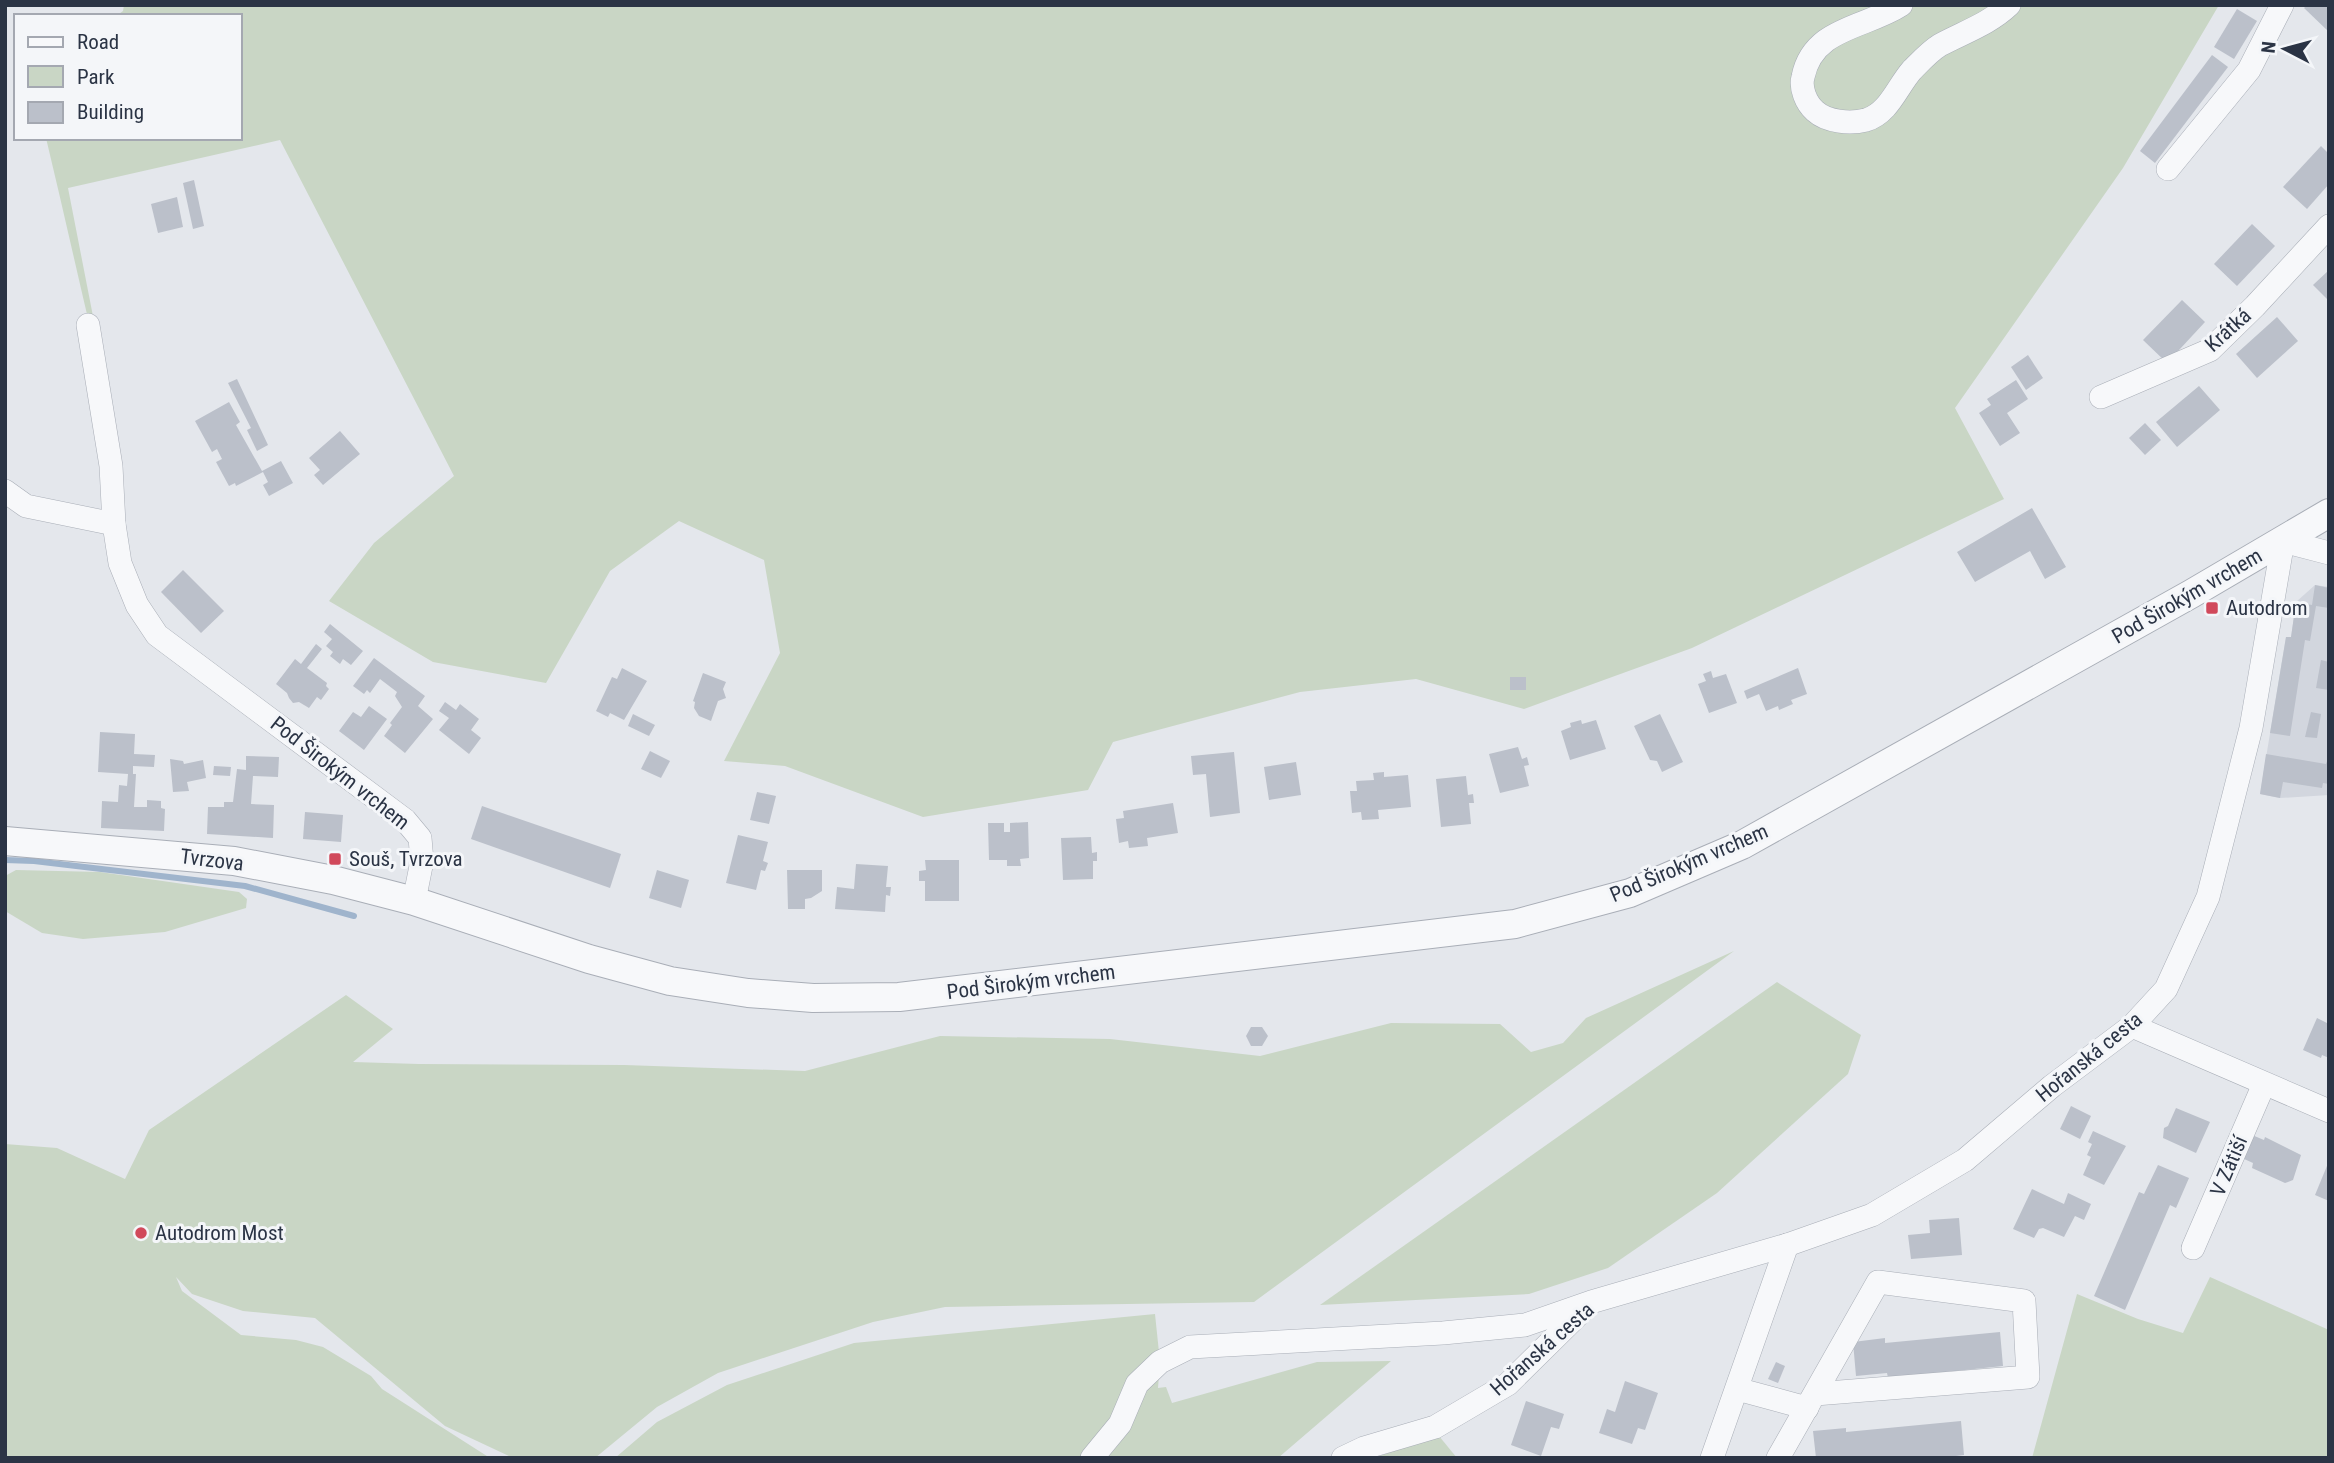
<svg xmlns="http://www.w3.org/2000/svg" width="2334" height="1463" font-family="'Roboto Condensed',sans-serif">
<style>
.built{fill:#d2d6de}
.green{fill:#c9d6c5}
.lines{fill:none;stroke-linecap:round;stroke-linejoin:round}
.stream{stroke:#9fb4cc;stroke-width:6}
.building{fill:#bbc0ca}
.minor-casing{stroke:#a9aeb7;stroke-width:24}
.tertiary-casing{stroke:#a9aeb7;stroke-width:30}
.minor{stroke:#f7f8fa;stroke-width:23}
.tertiary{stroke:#f7f8fa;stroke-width:28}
.poi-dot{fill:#d1495b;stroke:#f4f6f9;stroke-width:2.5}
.labels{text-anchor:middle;stroke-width:6;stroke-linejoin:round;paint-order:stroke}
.street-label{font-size:21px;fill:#2b3445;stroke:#f4f6f9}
.poi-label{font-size:21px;fill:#2b3445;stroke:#f4f6f9;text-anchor:start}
</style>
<rect width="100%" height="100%" fill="#e4e7ec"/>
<!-- built -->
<path class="built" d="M2315 585 2329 587V795L2280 798 2260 794 2286 637 2291 638 2296 602Z"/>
<!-- green -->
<g class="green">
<path d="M124 5H2219L2123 168 1955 408 2004 499 1692 648 1524 709 1416 679 1300 692 1113 742 1088 790 923 817 785 766 724 761 780 653 764 560 679 521 610 571 546 683 433 662 329 601 374 543 454 476 280 140 68 188 114 424C89 329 69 233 46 138H240V16H116L123 11Z"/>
<path d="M16 870 100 872 239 892 247 899 246 908 165 932 83 939 42 933 5 911V876Z"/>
<path d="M1734 951 1254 1302 945 1307 873 1322 718 1373 657 1407 595 1458H513L445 1426 315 1318 243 1311 192 1294 176 1277 182 1291 241 1335 296 1340 323 1347 371 1376 382 1389 490 1458H5V1144L57 1148 125 1179 149 1130 346 995 393 1029 353 1062 419 1064 624 1065 805 1071 940 1036 1110 1039 1260 1056 1391 1023 1500 1024 1531 1052 1563 1043 1586 1018Z"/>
<path d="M1777 982 1861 1035 1848 1074 1717 1193 1608 1268 1529 1294 1320 1305Z"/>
<path d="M2210 1277 2329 1330V1458H2032L2077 1294 2138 1319 2183 1333Z"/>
<path d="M1155 1314 1160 1362 1158 1388 1166 1387 1172 1403 1317 1362 1391 1361 1278 1458H615L657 1422 727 1385 854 1343Z"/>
<path d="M1439 1436 1457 1458H1373Z"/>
</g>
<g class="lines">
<!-- stream -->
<path class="stream" d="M5 860 34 861 245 886 354 916"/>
</g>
<!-- building -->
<g class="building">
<path d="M2307 5H2329V32L2304 8Z"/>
<path d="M2237 9 2257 21 2234 59 2214 47Z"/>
<path d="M2212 55 2228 67 2155 163 2140 151Z"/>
<path d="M2321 146 2329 154V184L2307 209 2283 187Z"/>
<path d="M194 180 204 226 193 229 183 183Z"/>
<path d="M177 197 183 227 158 233 151 204Z"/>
<path d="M2252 224 2275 246 2237 286 2214 264Z"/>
<path d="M2329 270V301L2313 285Z"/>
<path d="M2182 300 2205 322 2167 363 2143 340Z"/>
<path d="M2277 317 2298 341 2257 378 2236 354Z"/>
<path d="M2028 355 2043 378 2026 390 2011 367Z"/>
<path d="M237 379 268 445 257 451 247 430 251 428 228 383Z"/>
<path d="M2016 380 2028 399 2007 413 2020 433 2000 446 1979 413 1991 405 1987 399Z"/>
<path d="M2199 386 2220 410 2177 447 2156 422Z"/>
<path d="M229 402 240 422 236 425 262 471 281 461 293 483 269 496 263 485 268 482 263 472 236 486 235 483 229 486 216 462 222 459 217 449 212 452 195 421Z"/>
<path d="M2145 423 2161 440 2145 455 2129 438Z"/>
<path d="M340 431 360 454 323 485 314 475 320 470 309 458Z"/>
<path d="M2032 508 2066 567 2045 579 2030 551 1975 582 1957 552Z"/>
<path d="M183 570 224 611 201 633 161 592Z"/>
<path d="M2315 585 2329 588V608L2316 606 2310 641 2305 640 2290 736 2270 733 2286 637H2291L2296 602 2312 605Z"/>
<path d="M330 624 363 651 351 665 343 659 340 664 330 656 333 652 326 646 332 639 324 632Z"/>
<path d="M316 644 322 649 307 668 327 683 326 686 329 689 321 700 317 697 309 708 299 702 293 703 289 698 287 693 276 684 295 659 301 664Z"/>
<path d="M374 658 425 696 418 706 433 719 405 753 384 736 392 725 390 723 402 707 395 696 397 692 380 679 370 693 367 690 364 694 353 686Z"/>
<path d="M2321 660 2329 662V690L2316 688Z"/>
<path d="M622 668 647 681 624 720 610 713 608 717 596 711 612 677 617 679Z"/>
<path d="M1798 668 1807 694 1791 700 1793 704 1779 710 1778 706 1766 711 1759 694 1747 699 1744 691Z"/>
<path d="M1711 671 1713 678 1726 674 1737 703 1709 713 1698 684 1706 681 1703 674Z"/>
<path d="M703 673 726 682 723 689 726 698 718 701 711 721 699 716 694 708 695 702 693 701Z"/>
<rect x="1510" y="677" width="16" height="13"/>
<path d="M445 702 456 710 460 704 479 719 471 730 481 738 469 754 439 730 449 718 439 711Z"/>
<path d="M369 706 387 719 364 750 339 731 353 712 361 717Z"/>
<path d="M2311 712 2321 714 2317 738 2305 737Z"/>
<path d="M633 714 655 725 649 736 628 726Z"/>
<path d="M1660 714 1683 762 1662 772 1657 761 1650 760 1634 726Z"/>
<path d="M1581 720 1582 724 1596 720 1606 749 1570 760 1561 731 1571 727 1570 723Z"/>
<path d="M100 732 135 734 134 754 155 755 154 767 133 766V774H136L134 807H147V800L161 801V808L165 809 164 831 101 828 102 801 118 802 119 785 127 786 128 774 98 772Z"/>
<path d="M1518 747 1522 759 1527 757 1529 765 1524 766 1529 786 1500 793 1489 754Z"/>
<path d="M650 751 670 761 661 778 641 769Z"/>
<path d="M1234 752 1240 813 1210 817 1206 774 1193 775 1191 756Z"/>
<path d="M2266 754 2326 764 2329 756V784L2323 783 2322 788 2283 782 2280 798 2260 794Z"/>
<path d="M246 756 279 757 278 777 253 776 251 804 274 805 273 838 207 834 208 807H224V802H233L237 769 246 770Z"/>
<path d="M170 759 183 761 184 764 203 760 206 778 187 782 189 791 173 792Z"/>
<path d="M1296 762 1301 795 1269 800 1264 767Z"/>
<path d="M214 766 231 767 230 776 213 775Z"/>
<path d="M1384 772V777L1408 775 1411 807 1378 810 1379 819 1362 820 1361 812 1352 813 1350 791H1357L1356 781 1374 780 1373 773Z"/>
<path d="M1466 776 1468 795 1473 794 1474 803H1469L1471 824 1441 827 1436 779Z"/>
<path d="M757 792 776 796 769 824 750 820Z"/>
<path d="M1173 803 1178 833 1147 838 1148 846 1129 848 1128 841 1119 843 1116 819 1124 818 1123 811Z"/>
<path d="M482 806 621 854 610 888 471 839Z"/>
<path d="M305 812 343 815 341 842 303 839Z"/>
<path d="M1028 822 1029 858 1020 859 1021 866H1007V860H989L988 823H1004V832H1010V823Z"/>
<path d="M738 835 768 842 763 861 768 863 765 871 761 870 756 890 726 883Z"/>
<path d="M1091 837 1092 853 1097 852V861H1093V879L1063 880 1061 838Z"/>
<path d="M925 860H959V901H925V881H919V871L926 870Z"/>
<path d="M856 864 888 866 886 887H891L890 896 886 895 885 912 835 909 837 887 854 889Z"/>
<path d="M657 870 689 880 681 908 649 898Z"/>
<path d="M787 870H822V891L811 898 805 899V909H788Z"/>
<path d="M2317 1018 2329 1024V1058L2322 1055 2321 1058 2303 1050Z"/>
<path d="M1251 1027H1262L1268 1036 1262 1046H1251L1246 1036Z"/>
<path d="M2071 1106 2091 1116 2080 1139 2060 1129Z"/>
<path d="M2176 1108 2210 1122 2196 1153 2163 1138 2164 1128 2168 1126Z"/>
<path d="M2093 1131 2126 1146 2104 1185 2083 1175 2091 1157 2087 1155 2092 1144 2088 1142Z"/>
<path d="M2252 1135 2264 1140 2265 1137 2301 1155 2293 1180 2285 1183 2252 1168 2253 1163 2242 1158Z"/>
<path d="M2329 1161V1201L2315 1195Z"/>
<path d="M2158 1165 2189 1178 2176 1208 2170 1205 2125 1310 2094 1296 2139 1192 2144 1194Z"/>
<path d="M2032 1189 2064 1204 2068 1193 2091 1204 2084 1220 2075 1216 2064 1237 2043 1228 2039 1229 2034 1238 2013 1229Z"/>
<path d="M1959 1218 1962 1255 1911 1259 1908 1235 1930 1233 1929 1220Z"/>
<path d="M2000 1332 2003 1366 1888 1378 1887 1373 1856 1376 1853 1342 1885 1338V1343Z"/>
<path d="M1776 1362 1785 1366 1778 1383 1768 1379Z"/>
<path d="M1625 1381 1658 1393 1645 1430 1638 1428 1632 1444 1599 1433 1607 1409 1615 1412Z"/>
<path d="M1526 1401 1564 1414 1559 1429 1551 1427 1541 1456 1511 1445Z"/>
<path d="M1961 1421 1964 1455 1940 1458H1816L1813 1431 1846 1428V1432Z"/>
</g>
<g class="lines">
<!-- minor casing -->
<g class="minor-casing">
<g id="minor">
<path d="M1901 5C1866 28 1813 27 1803 77 1800 88 1806 103 1815 111 1827 122 1850 124 1866 120 1889 113 1897 87 1912 70 1920 62 1930 51 1940 45 1964 32 1989 24 2009 5"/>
<path d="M2168 169 2249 70 2282 5"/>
<path d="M88 325 111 466 114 524 120 563 137 605 157 635 405 820 420 838 422 861 414 901"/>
<path d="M2101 397 2210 350 2255 306 2329 226"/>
<path d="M5 491 26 506 114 524"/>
<path d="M2132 1026 2329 1111"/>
<path d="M2193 1248 2264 1084"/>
<path d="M1737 1389 1807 1408"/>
<path d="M1092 1458 1120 1424 1137 1384 1160 1362 1190 1347 1443 1333 1525 1325 1591 1302 1787 1245 1872 1215 1965 1160 2052 1086 2132 1026 2166 989 2208 897 2251 728 2283 541 2329 553"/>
<path d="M1343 1458 1364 1448 1435 1427 1508 1384 1586 1307"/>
<path d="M1712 1458 1787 1245"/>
<path d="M1778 1458 1878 1282 2024 1301 2028 1377 1815 1394"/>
</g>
</g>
<!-- tertiary casing -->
<g class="tertiary-casing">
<path id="tertiary" d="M5 841 234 861 333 880 414 901 589 959 670 981 748 993 813 998 899 997 1515 924 1630 893 1742 845 2191 594 2329 513"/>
</g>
<!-- minor -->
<use href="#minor" class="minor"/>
<!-- tertiary -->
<use href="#tertiary" class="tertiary"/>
</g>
<!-- markers -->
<g class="poi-dot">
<rect x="2205" y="601" width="14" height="14" rx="3.5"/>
<rect x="328" y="852" width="14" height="14" rx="3.5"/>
<circle cx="141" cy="1233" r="7"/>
</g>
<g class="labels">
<!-- street labels -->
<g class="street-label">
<text transform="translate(2228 330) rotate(-42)" y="7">Krátká</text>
<text transform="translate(2187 596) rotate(-30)" y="7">Pod Širokým vrchem</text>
<text transform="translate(340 773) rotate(38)" y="7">Pod Širokým vrchem</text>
<text transform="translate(212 860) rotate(7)" y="7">Tvrzova</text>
<text transform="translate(1689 863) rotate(-23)" y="7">Pod Širokým vrchem</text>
<text transform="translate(1031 982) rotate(-7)" y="7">Pod Širokým vrchem</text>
<text transform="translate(2089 1057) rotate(-39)" y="7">Hořanská cesta</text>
<text transform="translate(2229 1166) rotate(-67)" y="7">V Zátiší</text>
<text transform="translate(1542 1349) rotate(-41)" y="7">Hořanská cesta</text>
</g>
<!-- poi labels -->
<g class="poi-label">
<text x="2226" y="615">Autodrom</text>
<text x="349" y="866">Souš, Tvrzova</text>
<text x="155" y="1240">Autodrom Most</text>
</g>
</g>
<!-- border -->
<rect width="2334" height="1463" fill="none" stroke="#2b3445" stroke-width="14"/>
<!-- legend -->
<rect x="14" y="14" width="228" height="126" fill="#f4f6f9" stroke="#a4a8b1" stroke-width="2"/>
<rect x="28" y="37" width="35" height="10" fill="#f7f8fa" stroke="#a4a8b1" stroke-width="2"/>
<text x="77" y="49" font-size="21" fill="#2b3445">Road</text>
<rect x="28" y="66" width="35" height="21" fill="#c9d6c5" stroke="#a4a8b1" stroke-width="2"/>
<text x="77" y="84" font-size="21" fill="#2b3445">Park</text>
<rect x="28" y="102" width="35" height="21" fill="#bbc0ca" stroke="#a4a8b1" stroke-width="2"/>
<text x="77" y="119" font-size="21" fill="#2b3445">Building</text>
<!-- north arrow -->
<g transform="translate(2285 49) rotate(276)" stroke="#f4f6f9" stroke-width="5" paint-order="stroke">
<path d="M0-5L12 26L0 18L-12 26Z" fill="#2b3445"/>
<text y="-10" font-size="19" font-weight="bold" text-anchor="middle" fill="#2b3445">N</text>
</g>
</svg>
